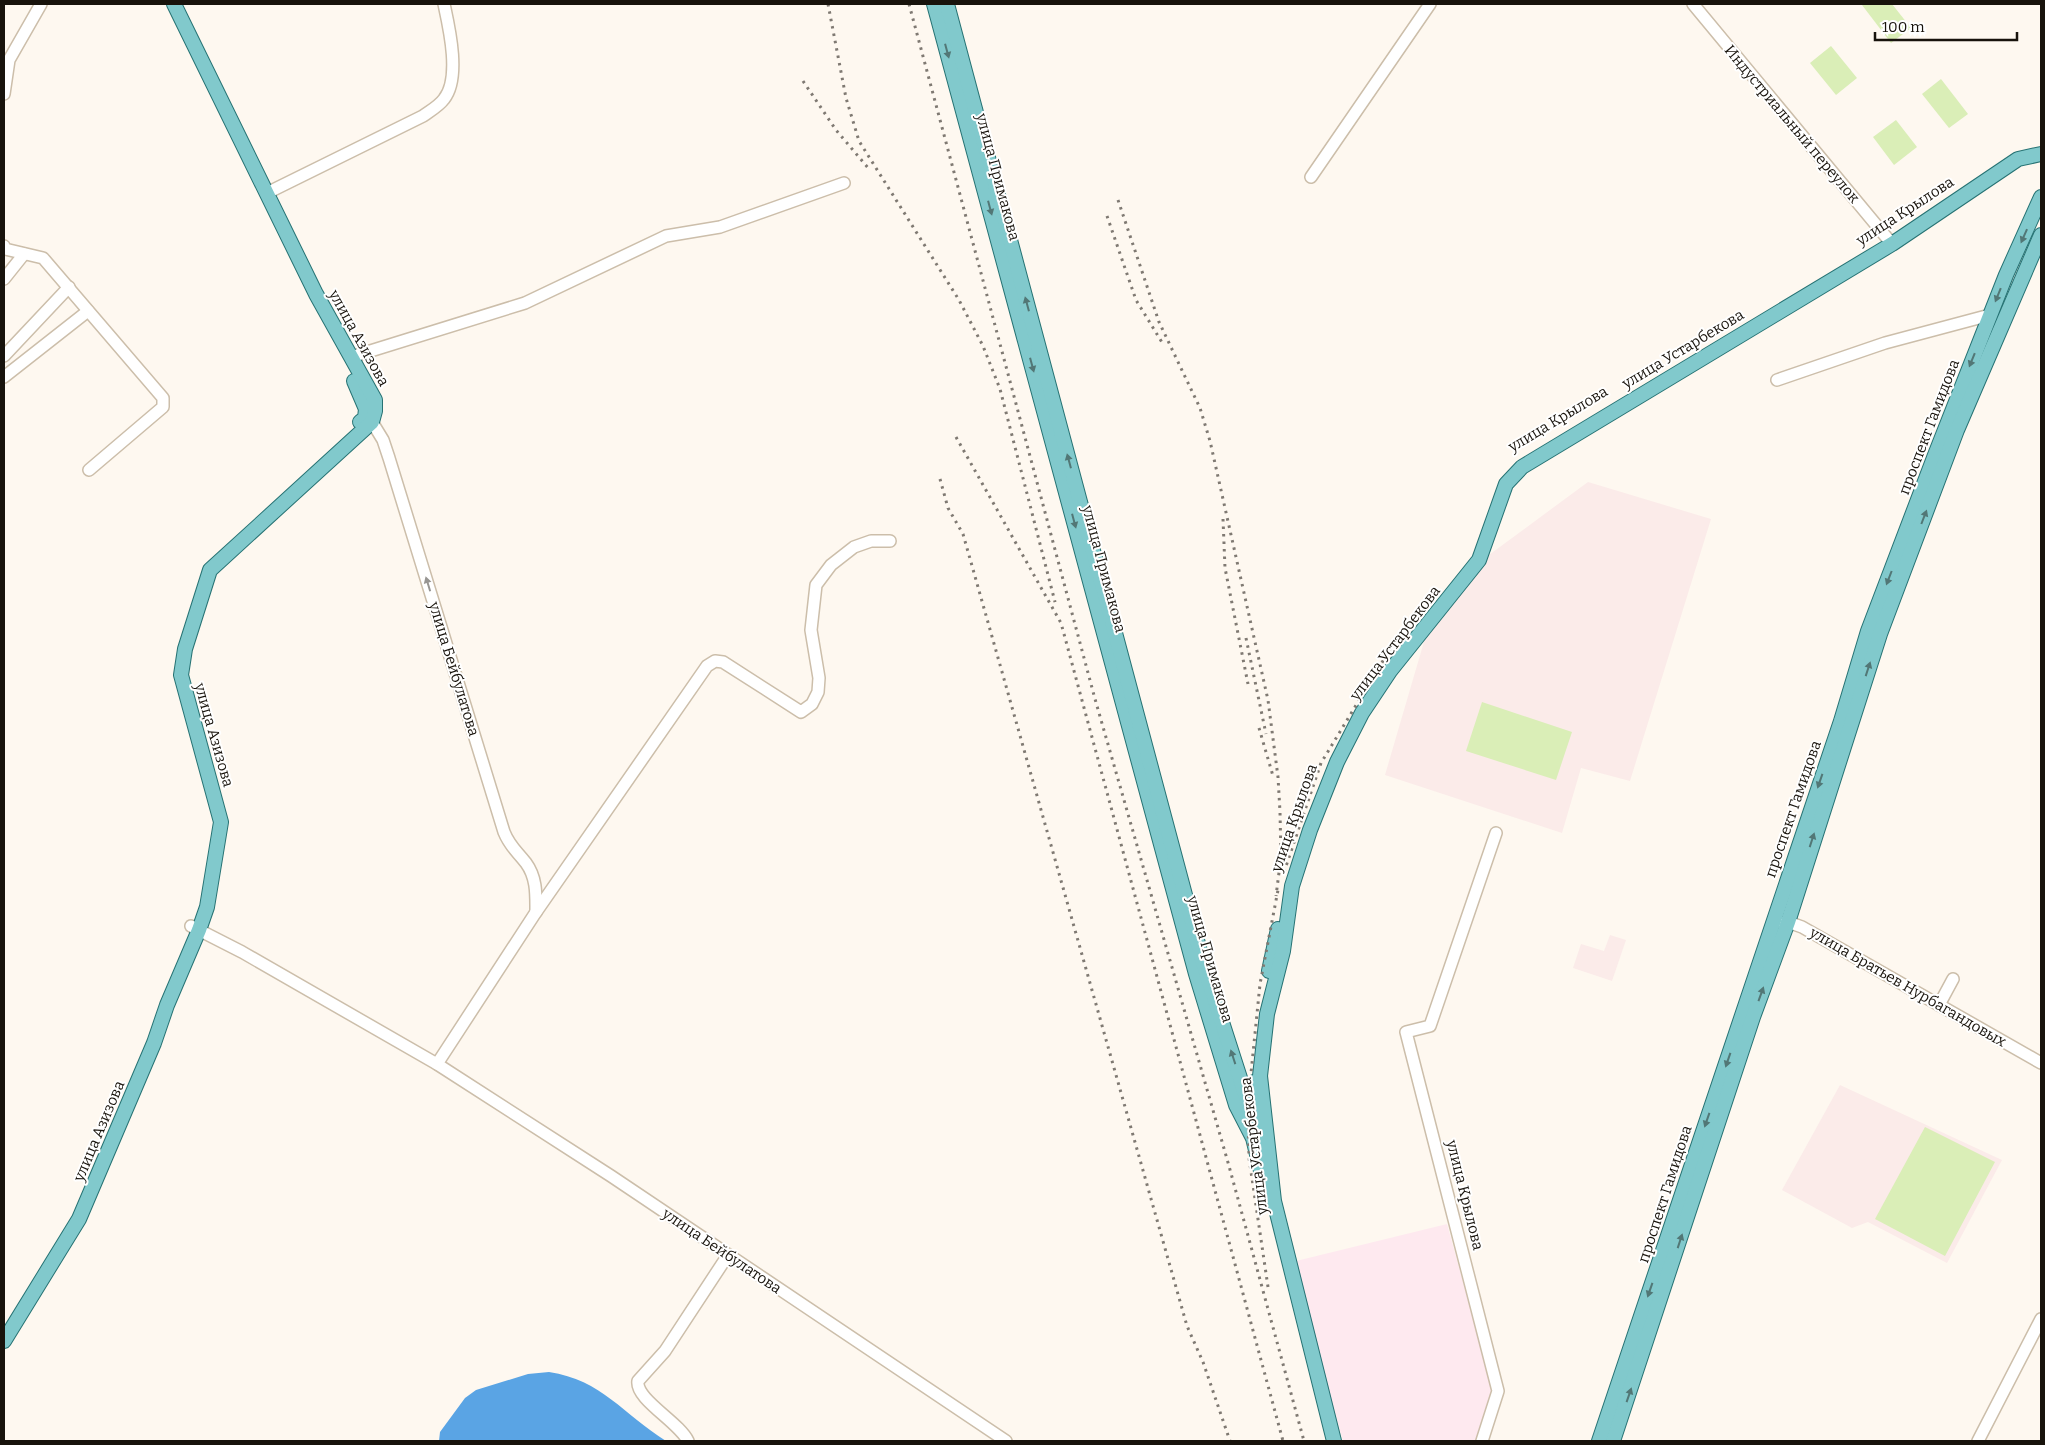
<svg xmlns="http://www.w3.org/2000/svg" width="2045" height="1445" font-family="Bitter,serif">
<style>
.commercial{fill:#fee9ef}
.education{fill:#fbebe9}
.green{fill:#daeeb7}
.water{fill:#5aa4e4}
.lines{fill:none;stroke-linecap:round;stroke-linejoin:round}
.minor-casing{stroke:#ccbeaa;stroke-width:14}
.major-casing{stroke:#267273;stroke-width:16}
.minor{stroke:#fff;stroke-width:11}
.major{stroke:#81c9cc;stroke-width:14}
.rail{stroke:#7f7972;stroke-width:3;stroke-dasharray:2.5 5;stroke-linecap:butt}
.oneway{fill:#527776}
.oneway2{fill:#979592}
.labels{text-anchor:middle;stroke-width:4;stroke-linejoin:round;paint-order:stroke}
.street-label{font-size:15px;fill:#18130c;stroke:#fff}
</style>
<rect width="100%" height="100%" fill="#fef8f0"/>
<!-- commercial -->
<path class="commercial" d="M1447 1224 1494 1394 1475 1441H1343L1292 1262Z"/>
<!-- education -->
<g class="education">
<path d="M1588 482 1711 519 1630 781 1581 768 1562 833 1385 775 1428 628 1478 563Z"/>
<path d="M1610 935 1626 940 1612 981 1573 968 1581 944 1604 951Z"/>
<path d="M1840 1085 2002 1160 1947 1263 1868 1222 1852 1228 1782 1190Z"/>
</g>
<!-- green -->
<g class="green">
<path d="M1892 4 1911 28 1891 43 1862 5Z"/>
<path d="M1831 46 1857 78 1836 95 1810 63Z"/>
<path d="M1941 79 1968 114 1949 128 1922 94Z"/>
<path d="M1896 120 1917 147 1894 165 1873 137Z"/>
<path d="M1482 702 1572 732 1556 780 1466 751Z"/>
<path d="M1925 1127 1995 1162 1945 1256 1875 1219Z"/>
</g>
<!-- water -->
<path class="water" d="M549 1372C602 1380 623 1414 666 1441H439L440 1432 465 1398 476 1390 528 1374Z"/>
<g class="lines">
<!-- minor casing -->
<g class="minor-casing">
<g id="minor">
<path d="M1693 4 1892 244"/>
<path d="M4 94 9 60 41 4"/>
<path d="M1311 177 1430 4"/>
<path d="M267 193 423 116C430 111 439 106 444 99 461 78 449 27 444 4"/>
<path d="M4 246 5 249 43 258 163 398V407L89 470"/>
<path d="M4 279 24 254"/>
<path d="M4 356 69 287"/>
<path d="M351 357 525 303 666 236 720 227 844 183"/>
<path d="M4 377 88 311"/>
<path d="M1777 380 1885 343 1990 315"/>
<path d="M372 422 383 440 389 458 504 832C510 847 517 851 526 863 537 878 536 895 536 912"/>
<path d="M1782 923 1788 922 1802 927 2041 1063"/>
<path d="M191 926 242 952 437 1064 611 1176 1006 1441"/>
<path d="M1939 1005 1953 979"/>
<path d="M437 1064 536 912 707 666 715 661 723 662 801 712 812 704 818 692 819 678 811 630 816 585 831 565 854 547 871 541H890"/>
<path d="M688 1441C679 1422 635 1399 638 1381L665 1351 728 1255"/>
<path d="M1482 1441 1498 1391 1406 1032 1430 1026 1496 833"/>
<path d="M1978 1441 2041 1319"/>
</g>
</g>
<!-- major casing -->
<g class="major-casing">
<g id="major">
<path d="M934 4 1196 974 1236 1105 1253 1138 1266 1192"/>
<path d="M947 4 1204 966 1248 1103 1265 1127"/>
<path d="M354 381 366 409 365 418 360 422"/>
<path d="M1269 971 1278 929"/>
<path d="M1248 1103 1253 1100 1254 1082"/>
<path d="M4 1341 79 1219 154 1043 167 1005 199 930 207 907 221 822 181 675 185 649 210 570 372 422 375 411V400L316 294 174 4"/>
<path d="M1334 1441 1274 1201 1260 1076 1267 1014 1283 951 1292 886 1310 830 1337 762 1362 713 1390 671 1479 560 1506 484 1522 467 1892 244 2018 159 2041 154"/>
<path d="M1599 1441 1841 721 1868 631 1935 455 2006 275 2041 197"/>
<path d="M1613 1441 1753 1017 1788 922 1880 634 1957 430 2041 235"/>
</g>
</g>
<!-- minor -->
<use href="#minor" class="minor"/>
<!-- major -->
<use href="#major" class="major"/>
<!-- rail -->
<g class="rail">
<path d="M828 4 846 98 859 141 959 300 983 346 1000 389 1055 602"/>
<path d="M909 4 1095 699 1229 1166 1304 1441"/>
<path d="M803 81 836 130 869 169"/>
<path d="M1118 200 1159 322 1200 408 1210 441 1268 700 1278 777 1280 812 1281 857 1276 896"/>
<path d="M1107 216 1136 300 1163 344"/>
<path d="M956 437 1061 623 1283 1441"/>
<path d="M940 479 948 508 963 534 1187 1326 1203 1362 1230 1441"/>
<path d="M1223 519 1225 568 1248 684"/>
<path d="M1246 638 1266 734"/>
<path d="M1259 728 1273 776"/>
<path d="M1284 872 1321 763 1392 646"/>
<path d="M1268 1287 1249 1158 1248 1103 1260 984 1278 890"/>
</g>
</g>
<!-- one-way arrows -->
<defs><path id="oneway-solid" d="M-6-.8H1V-3.2L6.5 0L1 3.2V.8H-6Z" transform="scale(1.25)"/></defs>
<g class="oneway">
<use href="#oneway-solid" transform="translate(947 51) rotate(75)"/>
<use href="#oneway-solid" transform="translate(990 208) rotate(75)"/>
<use href="#oneway-solid" transform="translate(2024 236) rotate(114)"/>
<use href="#oneway-solid" transform="translate(1998 295) rotate(112)"/>
<use href="#oneway-solid" transform="translate(1027 304) rotate(-105)"/>
<use href="#oneway-solid" transform="translate(1972 360) rotate(112)"/>
<use href="#oneway-solid" transform="translate(1032 365) rotate(75)"/>
<use href="#oneway-solid" transform="translate(1069 461) rotate(-105)"/>
<use href="#oneway-solid" transform="translate(1924 517) rotate(-69)"/>
<use href="#oneway-solid" transform="translate(1074 521) rotate(75)"/>
<use href="#oneway-solid" transform="translate(1889 578) rotate(111)"/>
<use href="#oneway-solid" transform="translate(1868 669) rotate(-72)"/>
<use href="#oneway-solid" transform="translate(1820 781) rotate(109)"/>
<use href="#oneway-solid" transform="translate(1812 840) rotate(-72)"/>
<use href="#oneway-solid" transform="translate(1761 994) rotate(-70)"/>
<use href="#oneway-solid" transform="translate(1233 1057) rotate(-108)"/>
<use href="#oneway-solid" transform="translate(1728 1060) rotate(109)"/>
<use href="#oneway-solid" transform="translate(1707 1120) rotate(109)"/>
<use href="#oneway-solid" transform="translate(1680 1241) rotate(-72)"/>
<use href="#oneway-solid" transform="translate(1650 1290) rotate(109)"/>
<use href="#oneway-solid" transform="translate(1629 1395) rotate(-71)"/>
</g>
<use class="oneway2" href="#oneway-solid" transform="translate(428 584) rotate(-107)"/>
<g class="labels">
<!-- street labels -->
<g class="street-label">
<text transform="translate(1792 124) rotate(50)" y="5">Индустриальный переулок</text>
<text transform="translate(998 177) rotate(75)" y="5">улица Примакова</text>
<text transform="translate(1905 211) rotate(-33)" y="5">улица Крылова</text>
<text transform="translate(359 338) rotate(61)" y="5">улица Азизова</text>
<text transform="translate(1683 349) rotate(-31)" y="5">улица Устарбекова</text>
<text transform="translate(1558 419) rotate(-31)" y="5">улица Крылова</text>
<text transform="translate(1929 427) rotate(-69)" y="5">проспект Гамидова</text>
<text transform="translate(1104 569) rotate(75)" y="5">улица Примакова</text>
<text transform="translate(1395 643) rotate(-53)" y="5">улица Устарбекова</text>
<text transform="translate(454 669) rotate(73)" y="5">улица Бейбулатова</text>
<text transform="translate(214 735) rotate(74)" y="5">улица Азизова</text>
<text transform="translate(1793 809) rotate(-71)" y="5">проспект Гамидова</text>
<text transform="translate(1294 818) rotate(-71)" y="5">улица Крылова</text>
<text transform="translate(1210 959) rotate(74)" y="5">улица Примакова</text>
<text transform="translate(1908 987) rotate(30)" y="5">улица Братьев Нурбагандовых</text>
<text transform="translate(99 1131) rotate(-67)" y="5">улица Азизова</text>
<text transform="translate(1254 1146) rotate(-97)" y="5">улица Устарбекова</text>
<text transform="translate(1665 1194) rotate(-72)" y="5">проспект Гамидова</text>
<text transform="translate(1465 1195) rotate(76)" y="5">улица Крылова</text>
<text transform="translate(722 1251) rotate(34)" y="5">улица Бейбулатова</text>
</g>
</g>
<!-- border -->
<rect width="2045" height="1445" fill="none" stroke="#18130c" stroke-width="10"/>
<!-- scale -->
<path d="M1875 32v8h142v-8" fill="none" stroke="#18130c" stroke-width="2.5"/>
<text x="1882" y="32" font-size="15" fill="#18130c" stroke="#ffffff" stroke-width="4" paint-order="stroke">100 m</text>
</svg>
